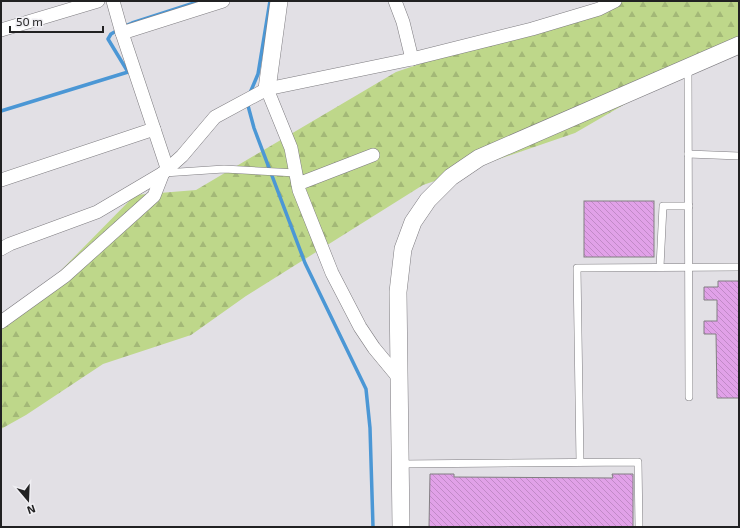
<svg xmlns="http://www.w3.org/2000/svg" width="740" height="528" font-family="'Exo 2',sans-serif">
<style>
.forest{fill:url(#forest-firs)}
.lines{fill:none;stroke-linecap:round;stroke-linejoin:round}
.stream{stroke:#4b97d5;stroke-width:3.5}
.building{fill:url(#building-back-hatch);stroke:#827f82}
.service-casing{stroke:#7e7c80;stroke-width:8}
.minor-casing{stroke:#7e7c80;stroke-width:14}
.tertiary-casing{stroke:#7e7c80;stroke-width:18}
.service{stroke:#fff;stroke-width:7}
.minor{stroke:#fff;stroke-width:13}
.tertiary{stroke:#fff;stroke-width:17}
</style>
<defs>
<pattern id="forest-firs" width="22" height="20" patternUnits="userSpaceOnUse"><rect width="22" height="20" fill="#bed78a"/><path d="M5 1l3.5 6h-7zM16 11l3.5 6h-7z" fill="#a3b877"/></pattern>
<pattern id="building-back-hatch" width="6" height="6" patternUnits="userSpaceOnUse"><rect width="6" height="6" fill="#e1a1e8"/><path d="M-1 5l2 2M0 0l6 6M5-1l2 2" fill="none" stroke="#c18ac7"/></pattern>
</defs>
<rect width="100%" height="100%" fill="#e2e0e5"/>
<!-- forest -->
<path class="forest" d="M606 1H739V38L575 133 423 185 246 296 191 335 103 364 26 415 1 429V319L23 309 135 195 196 190 396 72Z"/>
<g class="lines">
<!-- stream -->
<g class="stream">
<path d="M125 26 132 23 200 1"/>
<path d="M250 93 258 74 270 1"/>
<path d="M247 102 254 128 305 263 366 389 370 428 373 527"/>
<path d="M1 111 128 72 108 39 111 34 118 30"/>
</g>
</g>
<!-- building -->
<g class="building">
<rect x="584" y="201" width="70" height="56"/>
<path d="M718 281H739V398H717L716 334H704V321H717V300H704V287H718Z"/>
<path d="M430 474H454V477L613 478 612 474H633V527H429Z"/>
</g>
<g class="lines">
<!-- service casing -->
<g class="service-casing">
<g id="service">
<path d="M688 67 689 397"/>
<path d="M688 154 739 156"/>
<path d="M164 173 224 169 296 173"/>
<path d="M660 267 663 206H689"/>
<path d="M580 462 577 268 739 267"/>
<path d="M400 464 638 462 639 527"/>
</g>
</g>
<!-- minor casing -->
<g class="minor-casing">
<g id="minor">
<path d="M113 1 122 33 167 168"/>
<path d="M395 1 403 22 412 59"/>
<path d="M1 30 98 1"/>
<path d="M122 33 223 1"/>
<path d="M267 89 291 148 299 190 332 273 360 327 374 348 398 377"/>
<path d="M1 180 154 129"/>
<path d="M298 184 373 155"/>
<path d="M1 249 10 244 97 212 163 173 182 156 215 117 267 89 412 59 532 29 599 9 615 1"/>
<path d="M1 322 65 276 154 196 163 173"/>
</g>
</g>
<!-- tertiary casing -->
<g class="tertiary-casing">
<g id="tertiary">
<path d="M267 89 279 1"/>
<path d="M401 527 398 292 403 249 413 222 428 200 451 177 479 158 739 45"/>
</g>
</g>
<!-- service -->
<use href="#service" class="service"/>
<!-- minor -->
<use href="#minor" class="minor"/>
<!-- tertiary -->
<use href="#tertiary" class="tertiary"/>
</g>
<!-- border -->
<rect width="740" height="528" fill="none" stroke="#212122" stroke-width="4"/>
<!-- north arrow -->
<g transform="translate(28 500) rotate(161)" stroke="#efeef2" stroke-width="3" paint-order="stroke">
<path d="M0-3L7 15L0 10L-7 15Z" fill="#212122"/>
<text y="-6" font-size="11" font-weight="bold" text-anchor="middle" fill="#212122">N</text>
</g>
<!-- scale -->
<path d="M10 26v6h93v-6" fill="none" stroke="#212122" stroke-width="2"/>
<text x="16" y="26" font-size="12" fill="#212122" stroke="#efeef2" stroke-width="3" paint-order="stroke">50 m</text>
</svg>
